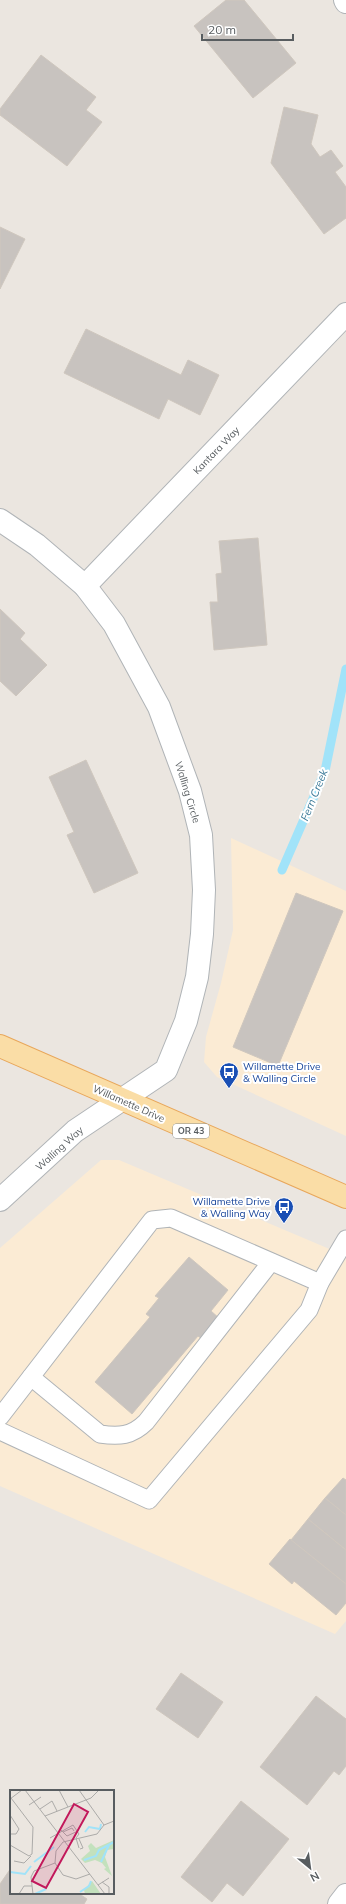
<svg xmlns="http://www.w3.org/2000/svg" width="346" height="1904" font-family="Mulish,sans-serif">
<style>
.commercial{fill:#fbebd4}
.lines{fill:none;stroke-linecap:round;stroke-linejoin:round}
.stream{stroke:#a1e3f9;stroke-width:9}
.building{fill:#c8c3bf;stroke:#cfc7be}
.service-casing{stroke:#b0b4b7;stroke-width:19}
.minor-casing{stroke:#b0b4b7;stroke-width:24}
.primary-casing{stroke:#e8a75b;stroke-width:24}
.service{stroke:#fff;stroke-width:17}
.minor{stroke:#fff;stroke-width:22}
.primary{stroke:#fadda6;stroke-width:22}
.labels{text-anchor:middle;stroke-width:4;stroke-linejoin:round;paint-order:stroke}
.shield{fill:#fff;stroke:#8a8e90;stroke-width:1}
.shield-label{font-size:9px;font-weight:bold;fill:#585d60}
.street-label{font-size:10px;fill:#585d60;stroke:#fff}
.transit-label{font-size:10px;fill:#164399;stroke:#fff;text-anchor:start}
.water-label{font-size:11px;font-style:italic;fill:#3b7a98;stroke:#fff}
.inset-river{fill:none;stroke:#a1e3f9;stroke-width:2}
.inset-road{fill:none;stroke:#acaba9;stroke-width:1}
.view{fill:#c2185b;fill-opacity:0.15;stroke:#c2185b;stroke-width:2}
.inset-edge{fill:none;stroke:#585d60;stroke-width:2}
</style>
<rect width="100%" height="100%" fill="#ebe6e0"/>
<!-- commercial -->
<g class="commercial">
<path d="M231 838 346 891V1136L217 1077 204 1062 206 1037 221 983 233 930Z"/>
<path d="M101 1160H119L346 1256V1621L335 1634 0 1486V1248Z"/>
</g>
<g class="lines">
<!-- stream -->
<path class="stream" d="M282 870 325 771 346 669"/>
</g>
<!-- building -->
<g class="building">
<path d="M226 0H244L296 63 253 98 194 26Z"/>
<path d="M41 55 96 97 86 110 102 122 67 166 0 115V109Z"/>
<path d="M284 107 318 115 311 144 320 157 331 150 343 166 335 172 346 187V218L324 234 271 163Z"/>
<path d="M0 227 25 239 0 289Z"/>
<path d="M86 329 181 375 188 360 219 375 200 415 168 399 159 419 64 373Z"/>
<path d="M258 538 267 645 214 650 210 602H218L216 574 222 573 219 541Z"/>
<path d="M0 609 25 633 20 639 47 665 16 696 0 681Z"/>
<path d="M86 760 138 873 94 893 67 835 74 832 49 777Z"/>
<path d="M296 893 343 911 278 1066 233 1047Z"/>
<path d="M189 1257 228 1290 211 1311 220 1319 202 1339 198 1336 132 1414 95 1382 150 1317 146 1314 159 1298 155 1296Z"/>
<path d="M343 1478 346 1480V1515L325 1498Z"/>
<path d="M325 1498 346 1515V1550L308 1519Z"/>
<path d="M308 1519 346 1550V1584L291 1540Z"/>
<path d="M290 1539 346 1584V1603L336 1615 294 1581 292 1584 269 1564Z"/>
<path d="M181 1673 223 1702 198 1738 156 1709Z"/>
<path d="M316 1696 346 1719V1766L339 1775 334 1771 307 1805 260 1767Z"/>
<path d="M241 1801 289 1839 243 1896 227 1883 212 1902 181 1877Z"/>
<path d="M11 1868V1893H78L87 1899 84 1904H0V1884Z"/>
</g>
<g class="lines">
<!-- service casing -->
<g class="service-casing">
<g id="service">
<path d="M31 1377 100 1434C119 1437 132 1436 146 1422L271 1262"/>
<path d="M0 1417 152 1220 171 1218 320 1283"/>
<path d="M0 1431 149 1500 309 1310 320 1283 346 1239"/>
</g>
</g>
<!-- minor casing -->
<g class="minor-casing">
<g id="minor">
<path d="M345 0 346 2"/>
<path d="M0 520 37 545 85 586 114 624 159 707 190 791 201 835 204 890 202 934 197 977 186 1021 166 1070 75 1131 0 1200"/>
<path d="M85 586 346 314"/>
<path d="M339 1904 346 1895"/>
</g>
</g>
<!-- primary casing -->
<g class="primary-casing">
<path id="primary" d="M0 1046 346 1197"/>
</g>
<!-- service -->
<use href="#service" class="service"/>
<!-- minor -->
<use href="#minor" class="minor"/>
<!-- primary -->
<use href="#primary" class="primary"/>
</g>
<!-- icons -->
<defs>
<g id="bus-pin" transform="scale(1)"><path d="M0 17L-7.5 6A9.5 9.5 0 1 1 7.5 6Z" fill="#1a4fb4" stroke="#fff"/><path d="M-5-6H5V4H4V6H2V4H-2V6H-4V4H-5ZM-3.5-4V0h7V-4ZM-3.5 1.2v1.5H-2V1.2ZM2 1.2v1.5H3.5V1.2Z" fill="#fff"/></g>
</defs>
<g fill-rule="evenodd">
<use href="#bus-pin" x="229" y="1072"/>
<use href="#bus-pin" x="284" y="1207"/>
</g>
<g class="labels">
<!-- shield labels -->
<rect class="shield" x="173" y="1124" width="36" height="14" rx="3"/>
<g class="shield-label">
<text x="191" y="1134">OR 43</text>
</g>
<!-- street labels -->
<g class="street-label">
<text transform="translate(216 450) rotate(-46)" y="4">Kantara Way</text>
<text transform="translate(188 792) rotate(73)" y="4">Walling Circle</text>
<text transform="translate(129 1103) rotate(24)" y="4">Willamette Drive</text>
<text transform="translate(59 1148) rotate(-42)" y="4">Walling Way</text>
</g>
<!-- transit labels -->
<g class="transit-label">
<text x="243" y="1070">Willamette Drive<tspan x="243" dy="12">&amp; Walling Circle</tspan></text>
<text x="270" y="1205" text-anchor="end">Willamette Drive<tspan x="270" dy="12">&amp; Walling Way</tspan></text>
</g>
<!-- water labels -->
<g class="water-label">
<text transform="translate(314 795) rotate(-68)" y="4">Fern Creek</text>
</g>
</g>
<!-- overview -->
<g transform="translate(10 1790)">
<rect width="104" height="104" fill="#ebe6e0"/>
<path d="M104 50V59L97 60 95 67 102 86 94 79 96 78 92 73 85 70 75 73 71 69 80 61 78 56 81 53 86 58ZM82 91 91 104H75L74 100Z" fill="#c3e1bd"/>
<path class="inset-river" d="M75 42 79 37 90 39 91 34M74 70 86 66 89 60 104 52M24 72 44 57M91 72 99 55M0 82 15 84 21 76M70 102 79 96 81 91M25 104 36 99"/>
<path class="inset-road" d="M15 0 95 104M49 0 58 17M69 0 94 35M0 9 12 0M19 15 31 7M30 19 42 11 47 21M0 25 9 39 6 44H0M35 26 81 8 89 0M51 40 57 46 68 41M53 42 62 38 64 41M40 48 63 35 69 44 66 48 69 58M69 49 73 58 70 59M0 55 19 66 22 64 23 37 1 8M4 71 14 73 21 66M80 84 66 89 53 85 45 73 46 61 53 52 87 44 94 35 104 31M92 92 99 97V103M88 95 99 88M9 104 14 96H22M23 104 21 87 24 81 45 73"/>
<path class="view" d="M64 14 78 22 36 98 22 91Z"/>
<rect width="104" height="104" class="inset-edge"/>
</g>
<!-- north arrow -->
<g transform="translate(310 1868) rotate(151)" stroke="#ffffff" stroke-width="3" paint-order="stroke">
<path d="M0-3L7 15L0 10L-7 15Z" fill="#585d60"/>
<text y="-6" font-size="11" font-weight="bold" text-anchor="middle" fill="#585d60">N</text>
</g>
<!-- scale -->
<path d="M202 34v6h91v-6" fill="none" stroke="#585d60" stroke-width="2"/>
<text x="208" y="34" font-size="12" fill="#585d60" stroke="#ffffff" stroke-width="3" paint-order="stroke">20 m</text>
</svg>
